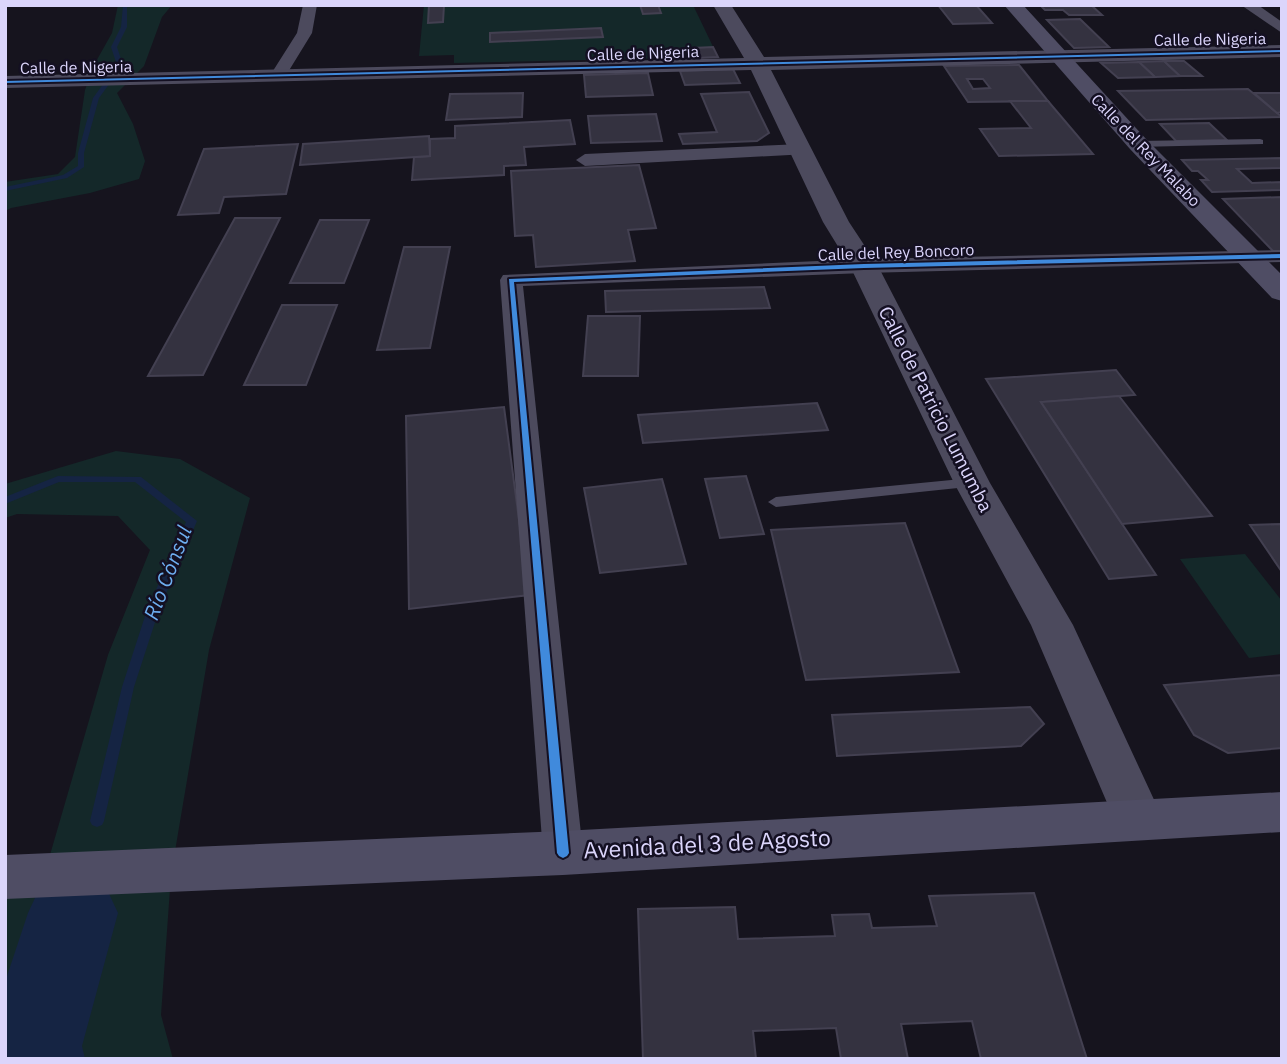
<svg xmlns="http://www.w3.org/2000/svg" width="1287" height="1064" font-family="'IBM Plex Sans',sans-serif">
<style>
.green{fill:#142829}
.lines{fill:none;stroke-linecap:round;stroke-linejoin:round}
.stream{fill:#152443;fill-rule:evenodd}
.river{fill:#152443;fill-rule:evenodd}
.building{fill:#343240;stroke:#434051;stroke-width:2;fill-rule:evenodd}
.service{fill:#4c4a5d;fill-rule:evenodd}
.minor{fill:#4c4a5d;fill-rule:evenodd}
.tertiary{fill:#4c4a5d;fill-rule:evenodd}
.secondary{fill:#4f4d64;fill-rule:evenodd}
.cycleway-casing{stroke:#141022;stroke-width:4}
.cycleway{fill:#408adc;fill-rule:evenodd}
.labels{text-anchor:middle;stroke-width:5;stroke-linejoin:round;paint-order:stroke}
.far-street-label{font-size:16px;fill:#dbd5fb;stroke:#141022}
.street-label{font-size:19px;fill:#dbd5fb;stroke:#141022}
.water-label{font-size:21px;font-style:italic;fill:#6eaef0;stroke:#141022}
.near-street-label{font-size:23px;fill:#dbd5fb;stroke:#141022}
</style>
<rect width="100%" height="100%" fill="#16141e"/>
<!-- green -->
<g class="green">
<path d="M118 5H172L162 17 144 66 117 93 133 124 145 161 139 179 90 193 11 208 5 211V182L58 174 75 157 85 90 94 65 112 33Z"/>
<path d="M424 5H693L718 57 454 63V55L419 56Z"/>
<path d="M116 451 180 459 250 498 209 650 171 875 161 1015 173 1059H5V881L43 879 108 655 150 550 118 516 17 514 5 518V484Z"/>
<path d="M1245 554 1282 601V654L1249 658 1180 559Z"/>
</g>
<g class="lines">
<!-- stream -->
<g class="stream">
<path d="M123 5H127V27L117 47 123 65 99 98 84 153V167L67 178 5 191V187L63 175 78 166V153L93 98 117 65 111 47 121 27Z"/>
<path d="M58 476 141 477 197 521 159 610 134 687 104 821 102 825 97 827 92 825 90 821 122 687 147 610 186 522 135 482H59L5 504V497Z"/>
</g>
<!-- river -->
<path class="river" d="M73 873 105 885 118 913 82 1046 85 1059H5V982L28 913 41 885Z"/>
</g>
<!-- building -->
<g class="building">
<path d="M429 5H444L443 22 428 23Z"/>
<path d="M640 5H658L661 13 643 14Z"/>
<path d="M938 5H976L992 23 953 24Z"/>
<path d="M1040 5H1091L1102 15H1069L1063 10H1045Z"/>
<path d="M1080 19 1109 47 1074 48 1047 20Z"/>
<path d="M601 28 603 37 490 42V33Z"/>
<path d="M713 47 718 57 698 58 694 48Z"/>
<path d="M1164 61 1180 76 1155 77 1139 62Z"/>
<path d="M1164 61H1184L1202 76H1180Z"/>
<path d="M1139 62 1155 77 1118 78 1101 63Z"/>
<path d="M1019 65 1048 101 968 102 944 66ZM967 79H983L990 88 973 89Z"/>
<path d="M733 69 740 83 685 85 680 71Z"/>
<path d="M648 73 653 95 586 97 584 75Z"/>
<path d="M1248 89 1282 117 1146 120 1118 91Z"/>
<path d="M749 92 769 133 757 141 683 144 679 134 717 132 701 94Z"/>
<path d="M523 93 522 117 446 120 450 94Z"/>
<path d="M1254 93H1282V112L1277 113Z"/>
<path d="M1010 101H1048L1093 154 999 156 980 129 1031 128Z"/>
<path d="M656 114 662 141 591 143 588 116Z"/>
<path d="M570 120 575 144 524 147 526 165 504 166V175L412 180 414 157 430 156V139L455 138V126Z"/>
<path d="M1209 123 1227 140 1176 141 1160 124Z"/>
<path d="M429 136 430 156 300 165 303 144Z"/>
<path d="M298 144 286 194 224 197 219 213 178 215 204 149Z"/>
<path d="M1282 158V168L1237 169 1252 183 1282 182V190L1212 192 1201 180H1208L1198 171H1192L1182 160Z"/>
<path d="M639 165 656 228 628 230 635 261 536 267 533 235 515 236 511 171Z"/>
<path d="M1282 197V251H1273L1223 199Z"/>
<path d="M235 218H280L203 375 148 376Z"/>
<path d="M320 220H369L344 283H290Z"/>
<path d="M404 247H450L430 348 377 350Z"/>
<path d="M764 287 770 308 606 312 605 291Z"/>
<path d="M282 305H337L306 385H244Z"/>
<path d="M588 316H640L638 376H583Z"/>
<path d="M1116 370 1135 395 1041 402 1156 575 1109 579 986 379Z"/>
<path d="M1119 396 1212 516 1122 524 1041 402Z"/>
<path d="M817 403 828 430 643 443 638 415Z"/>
<path d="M504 407 529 595 409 609 406 416Z"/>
<path d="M746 476 764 534 720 538 705 479Z"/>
<path d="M662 479 686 564 600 573 584 488Z"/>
<path d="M905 523 959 672 806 680 771 530Z"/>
<path d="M1282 524V572L1250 525Z"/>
<path d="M1282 675V748L1228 753 1194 735 1164 685Z"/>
<path d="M1030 707 1044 724 1021 746 837 756 832 715Z"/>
<path d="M1034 893 1087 1059H981L972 1021 901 1024 908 1059H841L836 1028 753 1031 756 1059H643L638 909 735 907 738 939 835 936 832 915 869 914 872 928 937 926 929 896Z"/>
</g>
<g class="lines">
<!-- service -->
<g class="service">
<path d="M1260 139 1263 140V144L1138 147 1133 144 1138 141Z"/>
<path d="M972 478 977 480 979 483 977 486 776 507 768 502 776 497Z"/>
</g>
<!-- minor -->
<g class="minor">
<path d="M303 5H317L312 33 285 77H273L271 74 297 33Z"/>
<path d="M1241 5H1258L1282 22V33Z"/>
<path d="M801 144 808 146 810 150 808 154 585 166 576 160 585 154Z"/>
<path d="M1282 250V262L864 273 523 286 583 853 577 865 563 870 549 865 543 853 500 280 503 275 864 259Z"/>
</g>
<!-- tertiary -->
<path class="tertiary" d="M713 5H731L764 57 1282 45V57L771 70 849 222 878 266 990 483 1073 625 1163 819 1156 833 1138 839 1120 833 1031 625 954 483 850 266 823 222 751 70 5 88V76L744 58Z"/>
<!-- secondary -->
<g class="secondary">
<path d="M1004 5H1023L1146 139 1282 275V301L1272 298 1130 149Z"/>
<path d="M1282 792V832L563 875 5 899V855L563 831Z"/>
</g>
<!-- cycleway casing -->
<g class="cycleway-casing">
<g id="cycleway">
<path d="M1282 50V52L5 83V81Z"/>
<path d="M1282 254V258L864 268 514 282 569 853 567 856 563 858 559 856 557 853 509 279 864 264Z"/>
</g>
</g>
<!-- cycleway -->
<use href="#cycleway" class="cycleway"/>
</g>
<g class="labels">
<!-- far-street labels -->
<g class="far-street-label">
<text transform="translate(1210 39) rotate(-1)" y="6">Calle de Nigeria</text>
<text transform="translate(643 53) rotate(-2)" y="6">Calle de Nigeria</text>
<text transform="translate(76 67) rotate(-1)" y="6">Calle de Nigeria</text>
<text transform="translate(1146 150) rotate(46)" y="6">Calle del Rey Malabo</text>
<text transform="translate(896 252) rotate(-2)" y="6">Calle del Rey Boncoro</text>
</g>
<!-- street labels -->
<g class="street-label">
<text transform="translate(936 409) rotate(63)" y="7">Calle de Patricio Lumumba</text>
</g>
<!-- water labels -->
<g class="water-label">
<text transform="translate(168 573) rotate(-69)" y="7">Río Cónsul</text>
</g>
<!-- near-street labels -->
<g class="near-street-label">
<text transform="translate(707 844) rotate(-3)" y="8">Avenida del 3 de Agosto</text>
</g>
</g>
<!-- border -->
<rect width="1287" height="1064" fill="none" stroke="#dbd5fb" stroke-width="14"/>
</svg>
